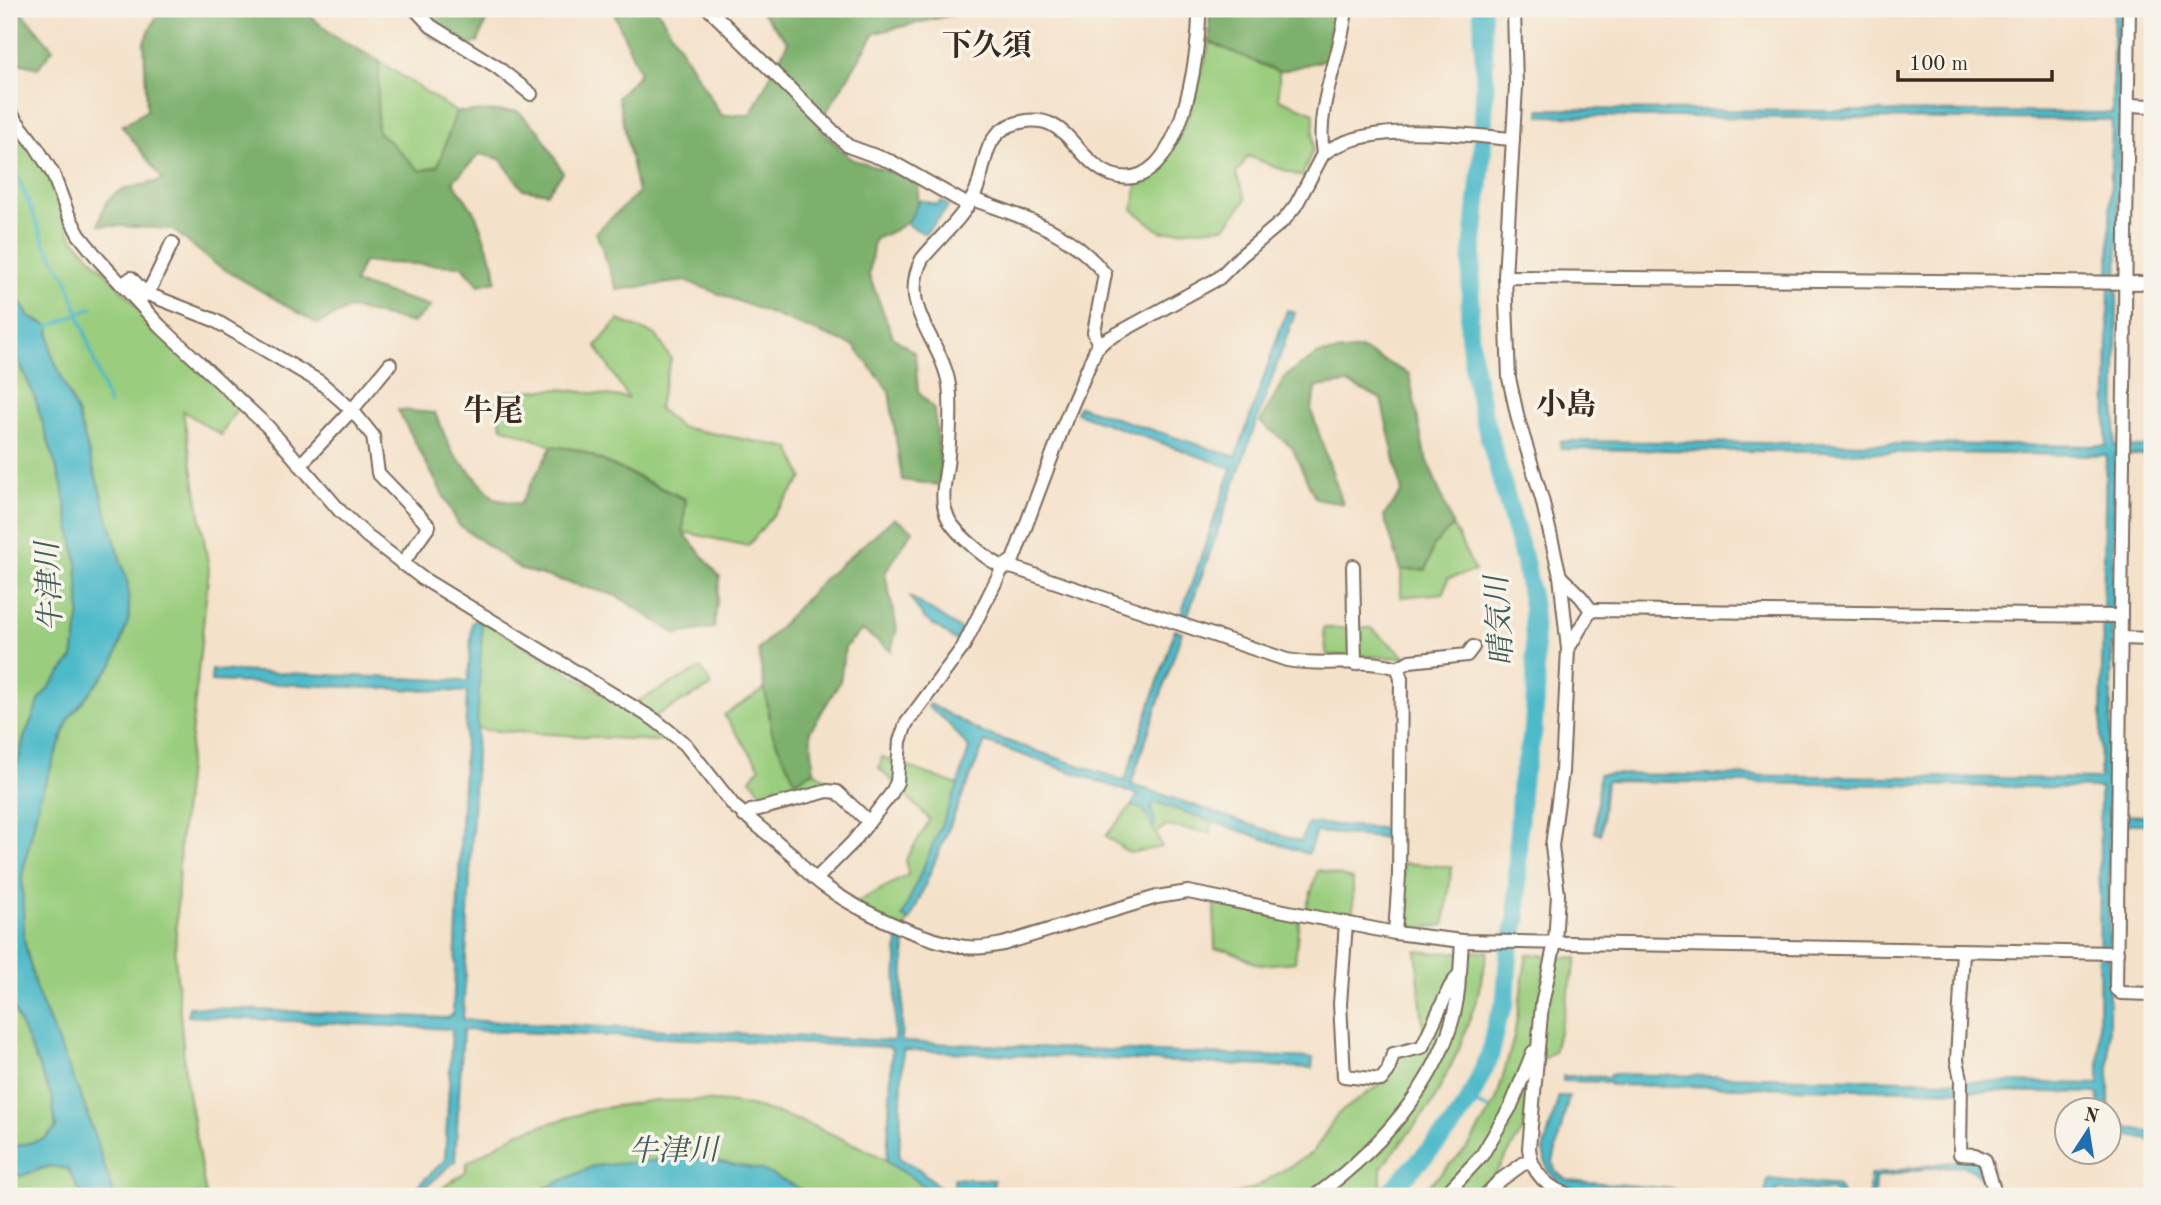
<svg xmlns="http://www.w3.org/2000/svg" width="2161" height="1205" font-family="'Old Standard TT','Noto Serif JP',serif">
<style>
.green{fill:#9acd7d;stroke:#6a7c4e;stroke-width:2}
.forest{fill:#7bb06c;stroke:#5b6d45;stroke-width:2}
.water{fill:#4ebac9;stroke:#447274;stroke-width:2}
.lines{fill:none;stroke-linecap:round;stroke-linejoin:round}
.stream{stroke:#4ebac9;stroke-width:3.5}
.river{stroke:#4ebac9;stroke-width:19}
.minor-casing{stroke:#7c6a5a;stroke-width:16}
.minor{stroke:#fff;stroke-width:12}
.labels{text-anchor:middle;stroke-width:7;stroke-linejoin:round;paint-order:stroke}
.neighbourhood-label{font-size:30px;font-weight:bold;fill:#3b2a1e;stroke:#f7f3e8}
.water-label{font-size:30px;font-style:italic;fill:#425c5a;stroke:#f7f3e8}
</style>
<rect width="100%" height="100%" fill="#f7f3e8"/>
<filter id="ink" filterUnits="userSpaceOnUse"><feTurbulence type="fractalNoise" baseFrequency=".0143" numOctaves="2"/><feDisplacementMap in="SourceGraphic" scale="14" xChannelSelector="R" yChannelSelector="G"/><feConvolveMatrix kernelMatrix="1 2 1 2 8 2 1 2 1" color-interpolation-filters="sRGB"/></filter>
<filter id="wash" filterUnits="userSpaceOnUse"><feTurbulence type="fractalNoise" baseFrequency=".00686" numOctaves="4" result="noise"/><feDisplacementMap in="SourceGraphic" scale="28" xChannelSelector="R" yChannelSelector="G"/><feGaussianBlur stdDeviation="1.57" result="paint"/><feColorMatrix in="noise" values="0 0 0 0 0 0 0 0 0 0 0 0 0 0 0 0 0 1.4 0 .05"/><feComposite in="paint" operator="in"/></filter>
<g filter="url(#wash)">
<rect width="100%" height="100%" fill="#f4e1c9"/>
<!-- green -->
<g class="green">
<path d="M1210 42 1279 72V99L1314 113 1313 150 1302 177 1248 156 1236 174 1246 199 1225 227 1161 232 1133 210 1137 185 1166 164 1192 107Z"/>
<path d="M379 61 456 112 438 166 420 171 377 130Z"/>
<path d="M9 119 44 165 72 237 168 339 244 397 221 435 183 411 209 569 180 842 175 955 186 1081 206 1196H114L85 1107 36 990 24 940 22 876 39 800 69 718 113 664 129 618 128 585 77 413 51 353 49 326 29 317 9 282Z"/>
<path d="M618 320 656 335 671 359 658 408 680 427 790 448 803 478 748 546 683 532 686 499 580 450 552 446 502 427 496 404 505 392 560 389 628 398 596 346Z"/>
<path d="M9 339 34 395 62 485 77 563 80 612 73 658 41 698 24 738 9 795Z"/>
<path d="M1453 526 1475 571 1448 578 1444 593 1401 597V570H1426L1434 544Z"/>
<path d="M478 618 626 707 701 668 712 686 647 720 673 742 484 730 470 725Z"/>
<path d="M1323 628H1371L1407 658 1327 655Z"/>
<path d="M765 689 772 733 795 780 814 771 837 787 769 803 751 779 760 767 724 715Z"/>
<path d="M882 757 961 786 902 936 842 910 908 875 906 859 930 820 879 768Z"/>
<path d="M1147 795 1215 818 1210 833 1168 826 1156 833 1162 847 1129 853 1106 836 1131 806Z"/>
<path d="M1403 863 1452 867 1444 925 1413 929 1400 926Z"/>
<path d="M1318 870 1353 879V918L1306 909Z"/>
<path d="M1214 900 1299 919 1295 962 1259 965 1229 950 1215 949Z"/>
<path d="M1416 951 1436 953 1488 951 1477 998 1459 1049 1432 1104 1381 1168V1192L1375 1196H1227L1254 1188 1313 1152 1338 1114 1383 1082 1398 1057 1425 1049Z"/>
<path d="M1527 954 1577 958 1554 1052 1531 1067 1523 1130 1495 1174 1474 1196H1418L1468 1147 1496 1101 1514 1037Z"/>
<path d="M9 998 52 1097 56 1128 44 1139 13 1147 9 1155Z"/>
<path d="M649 1101C671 1101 693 1100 715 1101 777 1106 834 1134 889 1161L888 1163 919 1182 934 1196H815L812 1194 594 1166 528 1196H432L466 1171 467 1163 517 1133 597 1109Z"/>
<path d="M51 1166 68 1169 82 1196H9V1170L20 1176Z"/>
</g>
<!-- forest -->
<g class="forest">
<path d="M9 9H19L53 49 38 68 9 61Z"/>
<path d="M160 9H302L333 35 379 61 377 130 420 171 438 166 456 112 518 111 540 132 563 173 547 193 523 189 500 159 480 154 453 181 475 213 494 265 496 281 479 285 462 266 363 262 354 283 431 306 413 323 349 308 318 324 215 264 172 229 99 225C105 183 130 190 163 180L122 126 147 110 144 42Z"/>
<path d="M412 9H483L488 16 478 42 460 49 430 37 411 11Z"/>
<path d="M615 9H657L721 115H750L788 42 759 9H959L960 13 875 33 826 113 823 132 851 159 918 181C922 220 905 225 874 240L869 275 893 337 915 353 918 391 934 409 941 469 938 485 902 480 889 391 854 346 686 281 617 290 596 232 638 193 618 97 640 73 613 11Z"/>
<path d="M1209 9H1334L1328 59 1279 72 1210 42Z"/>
<path d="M1361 349 1409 374 1424 451 1453 526 1434 544 1426 570H1401L1384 516 1402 491 1381 399 1347 383 1317 387 1311 410 1343 504 1315 498 1292 447 1260 422 1286 375 1319 354Z"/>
<path d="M398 410 435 413 452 452 495 499 520 504 552 446 579 450 686 500 683 532 720 577 714 628 676 634 617 596 520 569 459 525Z"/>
<path d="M894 518 913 530 885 573 897 628 891 651 862 630 845 647 840 682 810 731 814 771 795 781 772 733 758 650 824 579Z"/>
</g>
<!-- water -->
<g class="water">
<path d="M2114 9H2121L2115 446 2152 447V455H2115L2109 815 2152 816V824H2109V1122L2152 1133V1141L2109 1131 2108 1110H2099L2098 1093 1610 1085V1082L1563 1081V1076L1610 1077V1074L2099 1084 2100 788 1606 781 1601 834 1595 833 1599 774 2100 779 2106 455 1561 449 1560 441 2106 446 2112 120 1540 116V109L2112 113Z"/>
<path d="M920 200 938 205 941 201 949 206 925 234 907 224Z"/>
<path d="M9 282 29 317 49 326 51 353 77 413 128 585 129 618 113 664 69 718 39 800 22 876 24 940 36 990 85 1107 114 1196H82L68 1169 50 1166 20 1176 9 1170V1155L13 1147 44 1139 56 1128 52 1097 9 998V796L24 738 41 697 73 658 80 612 77 563 62 485 34 395 9 339Z"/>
<path d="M1287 310 1295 313 1186 620 1180 617 1232 468 1076 413 1079 406 1236 457Z"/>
<path d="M909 596 962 630 957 641 924 618Z"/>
<path d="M478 618 482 628 463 1020 892 1041 894 1039 898 937 905 940 901 1040 904 1042 1313 1058 1312 1068 903 1050 899 1158 919 1169 950 1196H934L919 1182 887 1162 892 1050 889 1047 463 1030 455 1161 416 1196H407L445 1160 452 1029 188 1016 189 1007 447 1018 453 1014 467 692 211 681 212 670 468 681 472 623Z"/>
<path d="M1175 630 1182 632 1131 784 1301 842 1308 823 1393 829 1392 839 1316 832 1308 854 1155 802 1151 808 1155 822 1154 830 1143 809 1131 806 1138 795 985 742 910 921 902 917 957 788 969 748 945 720 928 707 930 704 981 732 1125 781Z"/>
<path d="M1559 1096H1569L1553 1162 1555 1171 1567 1180 1694 1191 1765 1194 1768 1179 1838 1186 1843 1196H1837L1832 1191 1777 1189 1775 1196H1665L1580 1191 1560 1184 1548 1171 1543 1151Z"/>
<path d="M695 1157 762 1170 815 1196H528L594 1166Z"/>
<path d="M1973 1158 1979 1161 1990 1196H1986C1984 1186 1981 1173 1970 1169 1954 1161 1894 1174 1875 1178L1874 1196H1869L1870 1175Z"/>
<path d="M954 1178 994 1180 993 1191 974 1189 973 1196H954Z"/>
</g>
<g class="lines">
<!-- stream -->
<g class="stream">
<path d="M9 167 19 179 45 244 67 279 109 405"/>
<path d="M46 328 92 308"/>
<path d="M1469 1101 1489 1109"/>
</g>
<!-- river -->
<path class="river" d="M1386 1196 1450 1129 1469 1101 1490 1055 1496 1024 1505 1002 1509 951 1517 919 1518 839 1521 786 1533 732 1536 686 1533 611 1526 567 1484 418 1474 372 1469 330 1472 258 1482 156 1485 83 1482 9"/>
</g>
</g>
<g filter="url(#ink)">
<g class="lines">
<!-- minor casing -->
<g class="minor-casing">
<g id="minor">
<path d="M415 9 431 26 497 67 531 94"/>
<path d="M709 9 848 146 892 162 968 205"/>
<path d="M1199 9C1200 51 1181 199 1112 175 1072 160 1067 104 1011 125 982 136 986 170 975 193 964 217 939 238 922 259 897 308 942 340 949 385 952 407 950 432 948 455 947 476 938 497 948 518 954 532 989 562 1004 567 1007 568 1011 567 1014 568L1287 660C1323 667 1365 657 1398 668L1401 679 1399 875 1395 933"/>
<path d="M1514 9 1516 86 1505 277 1509 378 1518 419 1542 499 1560 576 1568 649 1562 772 1552 846 1558 895 1555 942 1542 1004 1529 1148C1531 1173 1548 1189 1572 1196"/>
<path d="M2129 9 2116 989 2121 993 2152 994"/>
<path d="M2128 105 2152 106"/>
<path d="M9 111 37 148 53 174 68 214 79 235 100 261 160 326 268 427 340 511 368 537 422 578 655 720 685 744 734 806 794 856C819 896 919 941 966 947 979 949 991 946 1003 944L1157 897 1188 892 1395 933 1462 941 2117 953"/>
<path d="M1323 154C1315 105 1341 58 1346 9"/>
<path d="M972 199C1023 217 1069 230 1105 274L1094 332 1099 346"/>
<path d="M1505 277 2152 283"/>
<path d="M122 285 131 278 145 293 214 320 320 382 352 410 373 436 378 473 429 526 402 564"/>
<path d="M141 299 152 285 172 243"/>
<path d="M300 465 352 410 390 364"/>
<path d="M1353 566 1355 664"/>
<path d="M1560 576 1581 597 1591 610"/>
<path d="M2121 638 2152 639"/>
<path d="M1568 649 1591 610 2121 616"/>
<path d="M1398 668 1410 661 1467 655 1473 647"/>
<path d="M744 816 751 811 828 791 837 792 869 822"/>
<path d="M816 879 853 842 891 794 897 782 900 741 906 724 963 647 1003 567 1013 560 1064 424 1096 349 1104 341 1219 278 1241 256 1284 220 1296 205 1323 154C1369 120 1459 135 1513 139"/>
<path d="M1346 923 1340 1004 1344 1076 1381 1080 1388 1071 1393 1054 1422 1047 1450 987 1460 973 1462 941"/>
<path d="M1963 951 1957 1060 1961 1079 1960 1154 1975 1155 1985 1160 1996 1196"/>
<path d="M1315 1196C1383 1147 1457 1065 1459 976"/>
<path d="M1444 1196 1482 1155 1511 1106 1533 1052"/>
<path d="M1485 1196 1499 1181 1530 1159"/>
</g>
</g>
<!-- minor -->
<use href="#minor" class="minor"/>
</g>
</g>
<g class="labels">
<!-- neighbourhood labels -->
<g class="neighbourhood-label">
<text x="987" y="55">下久須</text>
<text x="1566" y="414">小島</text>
<text x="493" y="420">牛尾</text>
</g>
<!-- water labels -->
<g class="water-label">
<text transform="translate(49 587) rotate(-93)" y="10">牛津川</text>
<text transform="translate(1499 621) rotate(-94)" y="10">晴気川</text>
<text transform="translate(673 1150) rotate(-1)" y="10">牛津川</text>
</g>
</g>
<!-- margin -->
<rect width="2161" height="1205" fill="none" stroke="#f7f3e8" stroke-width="35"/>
<!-- north arrow -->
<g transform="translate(2088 1131) rotate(12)"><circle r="33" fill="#f7f3e8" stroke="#aca397" stroke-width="2"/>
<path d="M0-5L12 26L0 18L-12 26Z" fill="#1f6fb2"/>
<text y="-10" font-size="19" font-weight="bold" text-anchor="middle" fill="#3b2a1e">N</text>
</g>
<!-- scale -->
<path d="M1898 70v10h154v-10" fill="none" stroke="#3b2a1e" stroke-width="3.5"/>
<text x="1909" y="70" font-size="21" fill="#3b2a1e" stroke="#f7f3e8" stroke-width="5" paint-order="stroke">100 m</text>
</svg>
